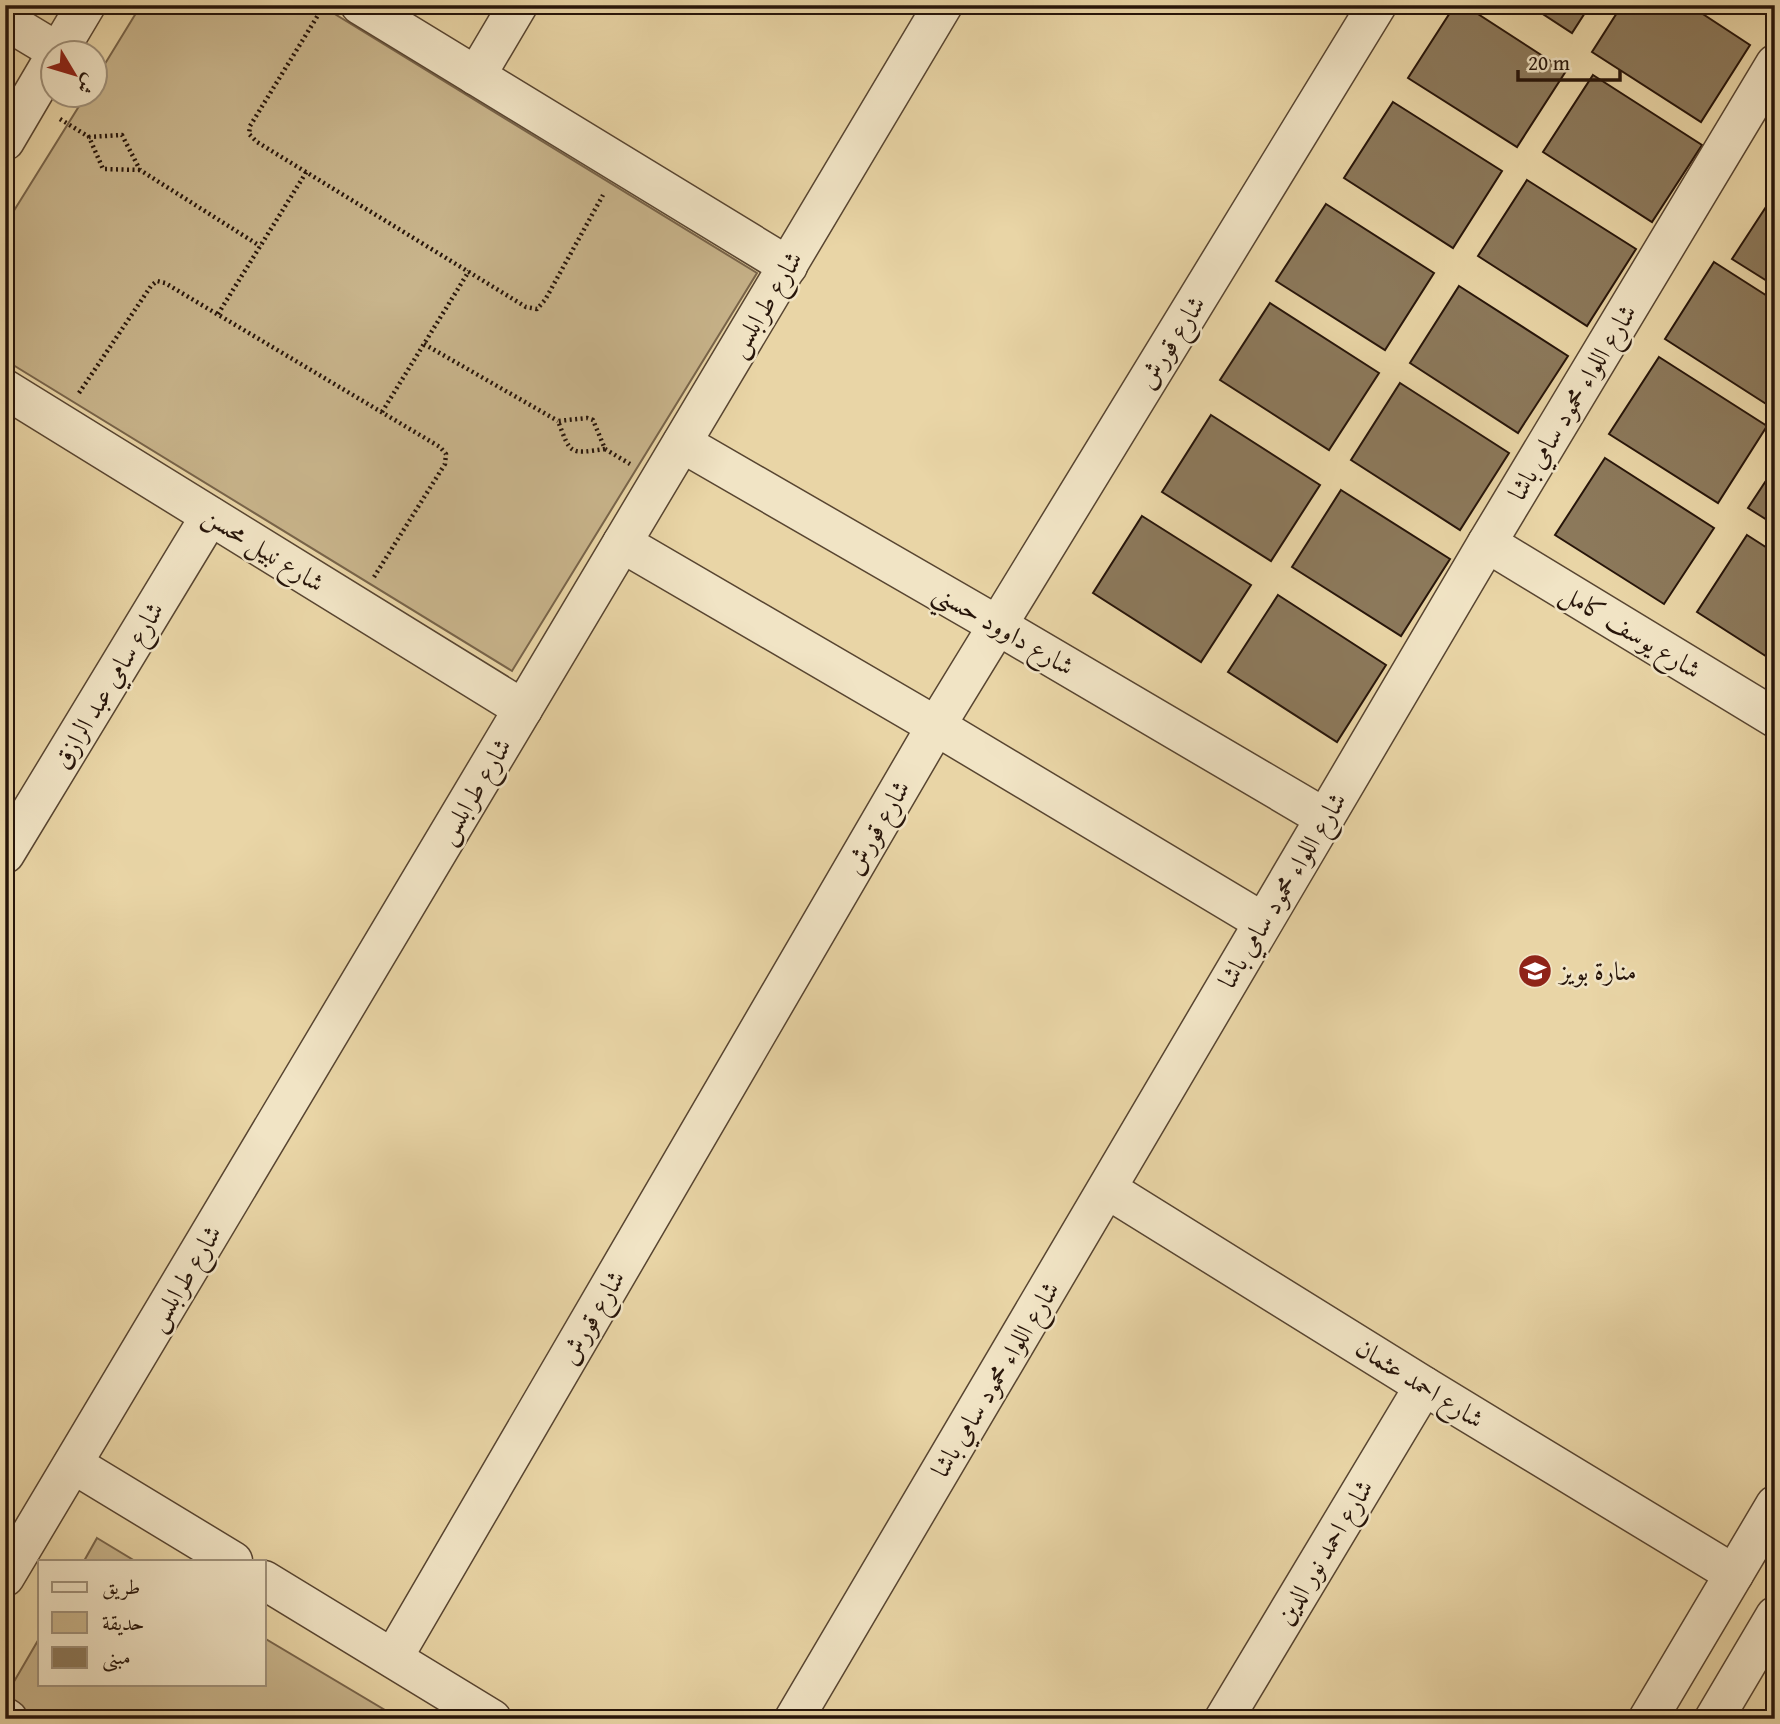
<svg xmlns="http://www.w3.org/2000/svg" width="1780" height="1724" font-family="'Gentium Book Plus',Amiri,serif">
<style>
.green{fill:#c8b48b;stroke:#78644a;stroke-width:2}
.building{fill:#8c795b;stroke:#27150a;stroke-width:2}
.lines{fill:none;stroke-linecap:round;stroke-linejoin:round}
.minor-casing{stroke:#584531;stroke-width:41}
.path{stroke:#27150a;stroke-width:4.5;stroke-dasharray:2 3.5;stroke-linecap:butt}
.minor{stroke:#f1e4c5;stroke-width:38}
.labels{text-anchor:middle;stroke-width:5;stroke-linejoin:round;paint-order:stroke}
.street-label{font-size:26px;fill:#27150a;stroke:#f1e4c5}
.poi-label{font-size:26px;fill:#27150a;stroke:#f1e4c5;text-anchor:start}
</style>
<rect width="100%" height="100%" fill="#e9d5a6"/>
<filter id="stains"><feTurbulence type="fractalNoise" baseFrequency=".00286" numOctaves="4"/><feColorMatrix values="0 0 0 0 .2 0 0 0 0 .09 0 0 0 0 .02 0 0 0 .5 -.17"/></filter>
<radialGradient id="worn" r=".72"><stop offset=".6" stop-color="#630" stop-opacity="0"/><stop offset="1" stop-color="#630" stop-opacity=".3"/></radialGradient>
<!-- green -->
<g class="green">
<path d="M141 5H320L757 273 512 671 5 360V225L86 95 94 94 95 80Z"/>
<path d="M97 1538 135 1561H84Z"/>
<path d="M40 1637V1684H264V1638L400 1719H5V1697Z"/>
</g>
<!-- building -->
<g class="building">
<path d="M1455 5H1464L1566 71 1517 147 1408 78Z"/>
<path d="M1529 5H1590L1572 33Z"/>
<path d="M1622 5H1689L1750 45 1701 122 1592 52Z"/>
<path d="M1752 5H1775V20Z"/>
<path d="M1593 75 1702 145 1652 222 1543 152Z"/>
<path d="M1393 102 1502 171 1453 248 1344 178Z"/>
<path d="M1527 180 1636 249 1587 326 1478 256Z"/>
<path d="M1775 193V286L1732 259Z"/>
<path d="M1326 204 1434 273 1385 350 1276 281Z"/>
<path d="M1714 262 1775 301 1774 409 1665 339Z"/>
<path d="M1459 286 1568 356 1518 433 1410 363Z"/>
<path d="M1270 303 1379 373 1329 450 1220 380Z"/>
<path d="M1659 357 1767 426 1718 503 1609 434Z"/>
<path d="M1400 383 1509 453 1460 530 1351 460Z"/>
<path d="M1211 415 1320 485 1271 561 1162 492Z"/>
<path d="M1605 458 1714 528 1664 604 1555 535Z"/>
<path d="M1775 467V525L1748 508Z"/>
<path d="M1341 490 1450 559 1401 636 1292 567Z"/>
<path d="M1142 516 1251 585 1201 662 1093 593Z"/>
<path d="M1747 535 1775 553V662L1697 612Z"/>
<path d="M1278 595 1386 665 1337 742 1228 672Z"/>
</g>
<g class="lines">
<!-- minor casing -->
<g class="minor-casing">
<g id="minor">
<path d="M360 5 788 266"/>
<path d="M5 20 58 52"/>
<path d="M58 52 86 5"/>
<path d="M476 76 518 5"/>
<path d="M5 141 52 61"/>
<path d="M5 389 523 709"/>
<path d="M682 443 997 625 1325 818"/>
<path d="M622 543 936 726 1263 922"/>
<path d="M1487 543 1775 718"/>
<path d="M5 854 210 516"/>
<path d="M1107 1189 1424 1386 1734 1574"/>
<path d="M73 1464 233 1561"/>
<path d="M5 1577 943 5"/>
<path d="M264 1580 492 1719"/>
<path d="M393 1658 936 726 1377 5"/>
<path d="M5 1717 8 1719"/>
<path d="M794 1719 1487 543 1775 64"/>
<path d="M1224 1719 1424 1386"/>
<path d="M1648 1719 1775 1505"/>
<path d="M1714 1719 1775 1616"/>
</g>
</g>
<!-- path -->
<g class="path">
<path d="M323 7 250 126 249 134 257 142 526 307 537 309 545 300 603 195"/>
<path d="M60 119 89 137"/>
<path d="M140 170 103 169 89 137 122 135 140 170 260 246"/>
<path d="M218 314 307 171"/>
<path d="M424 344 558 421"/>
<path d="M79 393 151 286 157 281 165 283 440 447 446 454 445 464 374 577"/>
<path d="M382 412 469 271"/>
<path d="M605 449C569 454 571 455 558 421L587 418 593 420 605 449 630 464"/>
</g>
<!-- minor -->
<use href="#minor" class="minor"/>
</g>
<!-- icons -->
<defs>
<g id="school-disc" transform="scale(1.75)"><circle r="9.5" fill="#8f2418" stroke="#f1e4c5"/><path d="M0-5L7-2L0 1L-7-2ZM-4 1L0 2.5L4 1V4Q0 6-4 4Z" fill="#fff"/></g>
</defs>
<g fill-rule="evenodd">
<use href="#school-disc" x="1535" y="971"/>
</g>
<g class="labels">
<!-- street labels -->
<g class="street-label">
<text transform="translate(765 304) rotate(-59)" y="9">شارع طرابلس</text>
<text transform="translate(1171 342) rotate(-58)" y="9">شارع قورش</text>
<text transform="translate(1572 402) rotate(-59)" y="9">شارع اللواء محمود سامي باشا</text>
<text transform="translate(264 549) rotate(32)" y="9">شارع نبيل محسن</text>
<text transform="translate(1004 629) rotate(30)" y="9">شارع داوود حسني</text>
<text transform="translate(1631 631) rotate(31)" y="9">شارع يوسف كامل</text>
<text transform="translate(108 685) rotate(-59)" y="9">شارع سامي عبد الرازق</text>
<text transform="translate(474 791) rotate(-59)" y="9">شارع طرابلس</text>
<text transform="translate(877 827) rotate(-60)" y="9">شارع قورش</text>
<text transform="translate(1282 890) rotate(-59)" y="9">شارع اللواء محمود سامي باشا</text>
<text transform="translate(184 1278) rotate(-59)" y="9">شارع طرابلس</text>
<text transform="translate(592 1317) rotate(-60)" y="9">شارع قورش</text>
<text transform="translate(995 1379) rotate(-59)" y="9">شارع اللواء محمود سامي باشا</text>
<text transform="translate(1420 1383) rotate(32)" y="9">شارع احمد عثمان</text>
<text transform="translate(1324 1552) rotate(-59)" y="9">شارع احمد نور الدين</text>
</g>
<!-- poi labels -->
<g class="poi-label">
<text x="1560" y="980">منارة بويز</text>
</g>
</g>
<!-- margin -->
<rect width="1780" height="1724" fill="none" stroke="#e9d5a6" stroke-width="28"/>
<rect x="7" y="7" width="1766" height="1710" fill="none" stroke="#27150a" stroke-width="3.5"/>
<rect x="14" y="14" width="1752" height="1696" fill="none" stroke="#27150a" stroke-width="2"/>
<!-- legend -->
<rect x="38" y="1560" width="228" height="126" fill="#f1e4c5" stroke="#a0917a" stroke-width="2"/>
<rect x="52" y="1582" width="35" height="10" fill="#f1e4c5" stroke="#a0917a" stroke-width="2"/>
<text x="102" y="1594" font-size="21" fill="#27150a">طريق</text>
<rect x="52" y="1612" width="35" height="21" fill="#c8b48b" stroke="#a0917a" stroke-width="2"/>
<text x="102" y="1630" font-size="21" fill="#27150a">حديقة</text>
<rect x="52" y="1647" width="35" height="21" fill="#8c795b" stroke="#a0917a" stroke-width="2"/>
<text x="102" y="1664" font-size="21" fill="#27150a">مبنى</text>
<!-- north arrow -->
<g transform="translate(74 74) rotate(128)"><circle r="33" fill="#f1e4c5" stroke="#a0917a" stroke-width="2"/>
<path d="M0-5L12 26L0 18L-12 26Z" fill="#8f2418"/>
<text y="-10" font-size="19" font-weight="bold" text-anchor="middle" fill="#27150a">ش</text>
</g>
<!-- scale -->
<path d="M1518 70v10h102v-10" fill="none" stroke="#27150a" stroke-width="3.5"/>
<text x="1528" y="70" font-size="21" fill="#27150a" stroke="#f1e4c5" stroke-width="5" paint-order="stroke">20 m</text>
<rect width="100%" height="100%" filter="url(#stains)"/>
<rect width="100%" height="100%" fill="url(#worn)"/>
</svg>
